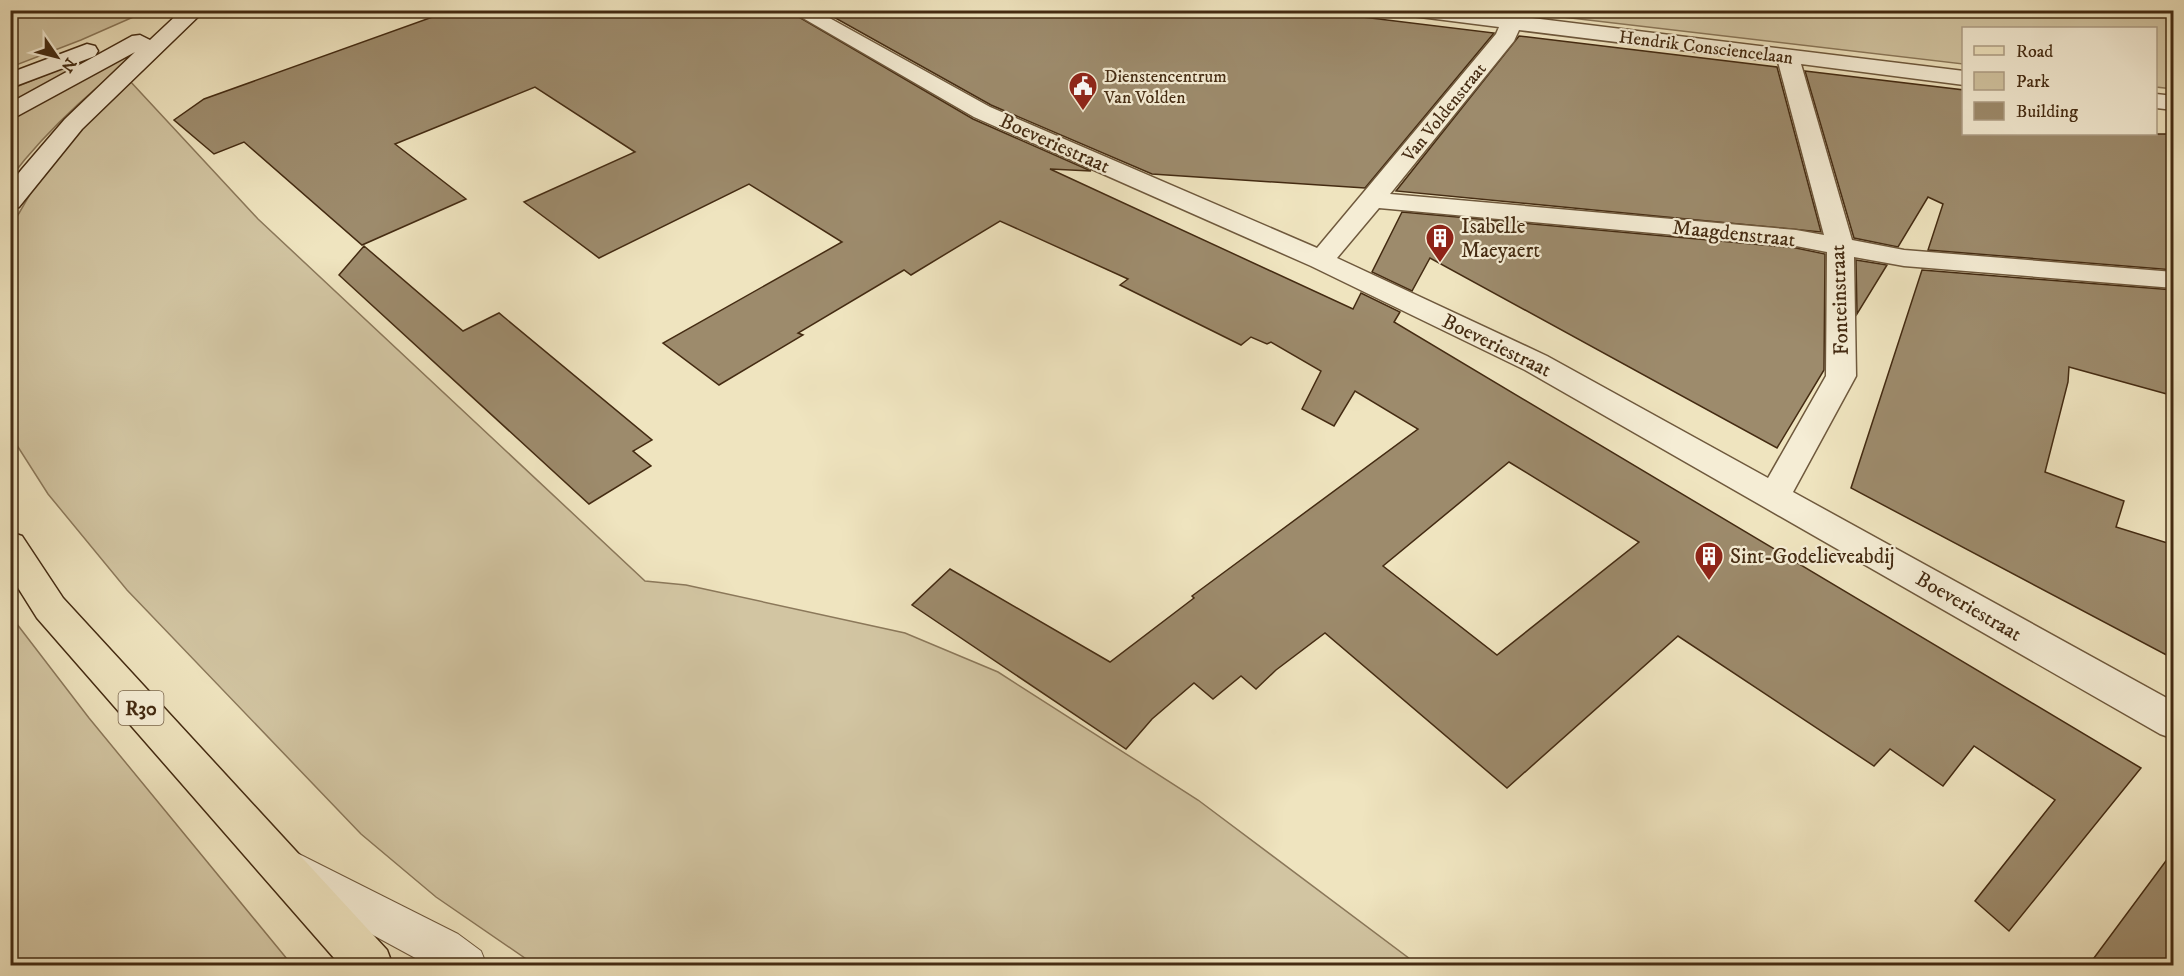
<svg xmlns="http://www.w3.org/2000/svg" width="2184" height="976" font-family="'IM FELL DW Pica',serif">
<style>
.green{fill:#d2c5a2;stroke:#8b785a;stroke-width:1.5}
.building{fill:#9d8b6c;stroke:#442b12;stroke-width:1.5;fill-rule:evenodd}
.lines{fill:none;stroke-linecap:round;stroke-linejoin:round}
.service-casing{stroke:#6f593d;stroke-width:2}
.minor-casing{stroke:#6f593d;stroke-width:3}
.secondary-casing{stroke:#442b12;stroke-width:3}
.primary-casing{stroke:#442b12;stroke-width:3}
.service{fill:#f5edd5;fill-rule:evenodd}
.minor{fill:#f5edd5;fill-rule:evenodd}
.secondary{fill:#f5edd5;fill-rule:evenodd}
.primary{fill:#efe4bf;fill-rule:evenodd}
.labels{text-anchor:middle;stroke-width:4.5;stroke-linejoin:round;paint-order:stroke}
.far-street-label{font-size:18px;fill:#442b12;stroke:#f5edd5}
.far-poi-label{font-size:18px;fill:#442b12;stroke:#f5edd5;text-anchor:start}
.shield{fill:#f5edd5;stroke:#79654c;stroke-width:1.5}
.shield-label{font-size:20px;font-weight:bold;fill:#442b12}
.street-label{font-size:21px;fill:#442b12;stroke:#f5edd5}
.poi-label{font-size:21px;fill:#442b12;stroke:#f5edd5;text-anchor:start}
</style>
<rect width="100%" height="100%" fill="#efe4bf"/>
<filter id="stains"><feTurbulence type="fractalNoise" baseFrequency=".00333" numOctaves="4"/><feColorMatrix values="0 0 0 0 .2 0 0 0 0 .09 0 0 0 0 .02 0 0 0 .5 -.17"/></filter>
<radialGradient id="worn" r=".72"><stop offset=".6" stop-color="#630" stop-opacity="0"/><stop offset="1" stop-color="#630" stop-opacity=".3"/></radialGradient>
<!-- green -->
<g class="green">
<path d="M11 10H147V11L81 40 11 67Z"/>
<path d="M1512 11H2173V89L2156 87V28H1964L1963 64Z"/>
<path d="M154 40C102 82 51 124 11 177V119Z"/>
<path d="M83 62V64L11 104V89L75 63Z"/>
<path d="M129 80 258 219 645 581 686 585 905 633 998 672 1198 800 1418 965H535L436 897 361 834 127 590 48 494 11 436V227L33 189 71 141Z"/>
<path d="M10 615 89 718 292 965H11Z"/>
</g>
<!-- building -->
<g class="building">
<path d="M452 10H787L973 119 1091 171 1050 169 1353 309 1361 293 1400 312 1394 322 2141 768 2009 931 1975 901 2055 800 1974 746 1943 786 1890 749 1874 766 1678 636 1507 788 1325 633 1276 670 1256 689 1241 676 1213 699 1194 683 1152 719 1126 749 912 605 950 569 1110 662 1194 598 1192 596 1418 429 1355 391 1334 426 1302 409 1321 371 1271 342 1267 344 1251 337 1241 345 1120 285 1128 279 1000 221 911 275 904 270 798 333 803 335 719 385 663 343 842 242 749 184 599 258 524 202 635 152 535 87 395 144 466 199 362 245 244 142 214 154 174 120 204 99ZM1509 462 1639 542 1497 655 1383 566Z"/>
<path d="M821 10H1305L1494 33 1365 188 1152 174 991 105Z"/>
<path d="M1519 36 1777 67 1821 232 1396 191Z"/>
<path d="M1805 71 1964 90V134H2174V270L1928 250 1943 204 1928 197 1898 247 1854 238Z"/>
<path d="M1402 212 1796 248 1825 254 1824 370 1777 448 1430 258 1412 291 1372 272Z"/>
<path d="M364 246 463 331 499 313 652 440 633 451 651 466 589 504 339 275Z"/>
<path d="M1856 260 1887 265 1857 314Z"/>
<path d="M1922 270 2174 290V396L2069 367 2068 382 2045 472 2124 501 2116 527 2174 545V659L1851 488Z"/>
<path d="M2174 850V966H2088Z"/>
</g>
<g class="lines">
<!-- service casing -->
<g class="service-casing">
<path id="service" d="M293 851 458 934 481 951 487 966H430L279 884 273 870 279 856Z"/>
</g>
<!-- minor casing -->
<g class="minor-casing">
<g id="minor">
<path d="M789 10H815L990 107 1317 248 1496 34 1499 27 1412 16 1402 10H1467L1964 71V85L1801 64 1852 240 1904 250 2174 272V288L1904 266 1854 257 1856 376 1793 492 2174 702V739L2160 734 1525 370 1311 266 974 117ZM1519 30 1778 62 1824 235 1796 230 1390 194 1514 41ZM1379 208 1796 246 1827 252 1826 376 1768 478 1547 356 1337 258Z"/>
<path d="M2156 94 2174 96V110L2156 108Z"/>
</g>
</g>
<!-- secondary casing -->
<g class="secondary-casing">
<g id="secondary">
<path d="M182 10 204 11 82 129 19 207 10 210V184L22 169 65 119 135 52 10 120V103L132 36 140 35 150 40Z"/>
<path d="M87 44 95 46 98 51 95 56 10 88V73Z"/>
</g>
</g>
<!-- primary casing -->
<g class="primary-casing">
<path id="primary" d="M10 532 22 536 63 598 387 950 393 966H341L37 618 10 575Z"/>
</g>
<!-- service -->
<use href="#service" class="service"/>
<!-- minor -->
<use href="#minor" class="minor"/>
<!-- secondary -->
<use href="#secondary" class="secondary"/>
<!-- primary -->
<use href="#primary" class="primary"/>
</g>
<!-- icons -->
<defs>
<g id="civic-pin" transform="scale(1.5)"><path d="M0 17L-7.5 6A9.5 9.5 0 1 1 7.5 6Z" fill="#8f2418" stroke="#f5edd5"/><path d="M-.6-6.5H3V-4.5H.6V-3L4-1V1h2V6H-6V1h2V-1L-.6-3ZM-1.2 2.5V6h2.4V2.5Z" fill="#fff"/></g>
<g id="building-pin" transform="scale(1.5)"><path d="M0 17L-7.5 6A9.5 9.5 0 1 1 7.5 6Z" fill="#8f2418" stroke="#f5edd5"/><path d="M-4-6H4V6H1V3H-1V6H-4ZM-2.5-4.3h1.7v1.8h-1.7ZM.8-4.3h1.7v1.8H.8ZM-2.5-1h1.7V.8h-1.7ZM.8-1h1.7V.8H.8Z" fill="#fff"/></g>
</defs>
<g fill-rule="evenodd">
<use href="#civic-pin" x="1083" y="86"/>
<use href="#building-pin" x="1440" y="238"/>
<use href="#building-pin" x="1709" y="556"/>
</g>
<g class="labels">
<!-- far-street labels -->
<g class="far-street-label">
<text transform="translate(1706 47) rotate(7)" y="6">Hendrik Consciencelaan</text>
<text transform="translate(1444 112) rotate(-51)" y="6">Van Voldenstraat</text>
</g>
<!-- far-poi labels -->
<g class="far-poi-label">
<text x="1104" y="82">Dienstencentrum<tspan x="1104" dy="21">Van Volden</tspan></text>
</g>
<!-- shield labels -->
<rect class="shield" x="118.5" y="691" width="45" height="34" rx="4.5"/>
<g class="shield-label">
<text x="141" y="715">R30</text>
</g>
<!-- street labels -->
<g class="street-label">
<text transform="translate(1055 143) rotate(24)" y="7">Boeveriestraat</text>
<text transform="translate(1734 233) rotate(6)" y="7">Maagdenstraat</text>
<text transform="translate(1839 300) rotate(-92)" y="7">Fonteinstraat</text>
<text transform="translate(1497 345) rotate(26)" y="7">Boeveriestraat</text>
<text transform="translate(1969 606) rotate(30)" y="7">Boeveriestraat</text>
</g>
<!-- poi labels -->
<g class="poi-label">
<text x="1461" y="233">Isabelle<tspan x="1461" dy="24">Maeyaert</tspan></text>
<text x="1730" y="563">Sint-Godelieveabdij</text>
</g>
</g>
<!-- margin -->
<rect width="2184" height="976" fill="none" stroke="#efe4bf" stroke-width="36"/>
<rect x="12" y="12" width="2160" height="952" fill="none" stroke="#442b12" stroke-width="3"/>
<rect x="18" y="18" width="2148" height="940" fill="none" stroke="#442b12" stroke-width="1.5"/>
<!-- legend -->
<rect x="1962" y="27" width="195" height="108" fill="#f5edd5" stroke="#ae9f87" stroke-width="1.5"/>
<rect x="1974" y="46" width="30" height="9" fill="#efe4bf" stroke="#ae9f87" stroke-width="1.5"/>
<text x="2016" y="57" font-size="18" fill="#442b12">Road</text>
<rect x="1974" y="72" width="30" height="18" fill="#d2c5a2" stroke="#ae9f87" stroke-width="1.5"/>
<text x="2016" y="87" font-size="18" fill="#442b12">Park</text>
<rect x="1974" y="102" width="30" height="18" fill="#9d8b6c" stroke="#ae9f87" stroke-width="1.5"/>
<text x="2016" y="117" font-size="18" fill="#442b12">Building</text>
<!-- north arrow -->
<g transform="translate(57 57) rotate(125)" stroke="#f5edd5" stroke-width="4.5" paint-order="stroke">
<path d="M0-4.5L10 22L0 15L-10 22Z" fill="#442b12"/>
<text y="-9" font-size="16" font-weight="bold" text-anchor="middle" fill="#442b12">N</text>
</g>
<rect width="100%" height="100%" filter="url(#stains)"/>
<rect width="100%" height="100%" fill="url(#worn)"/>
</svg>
